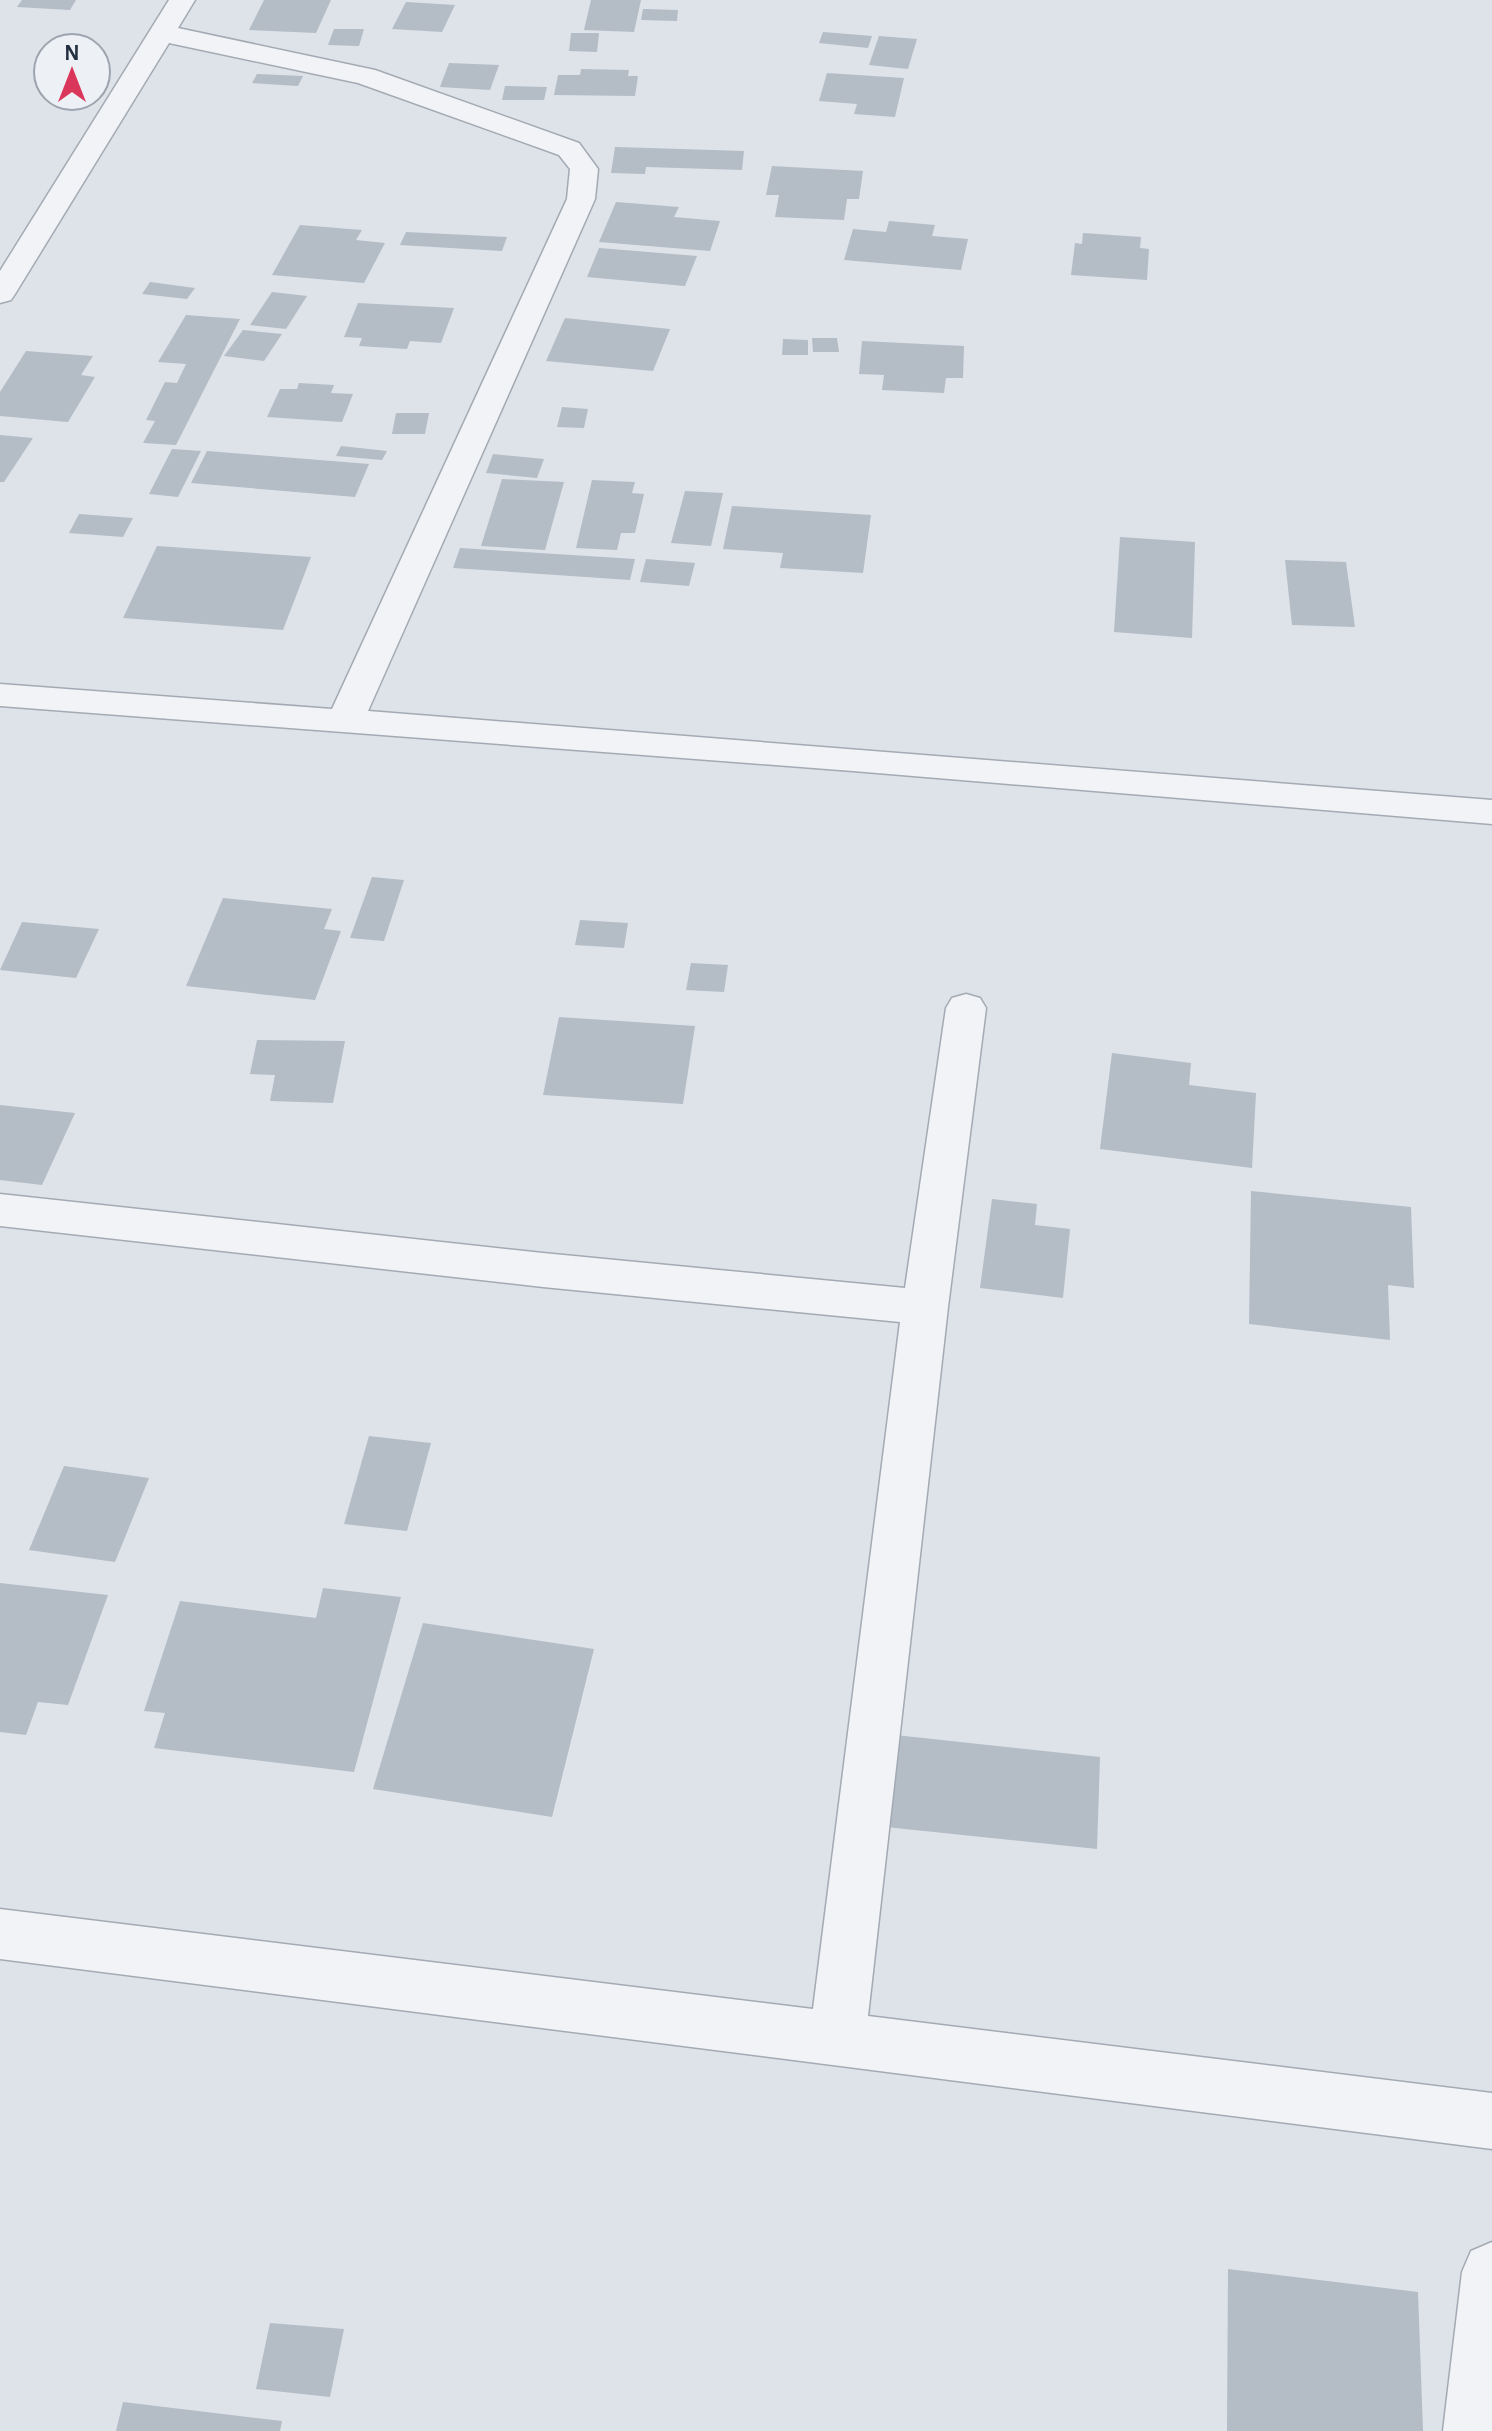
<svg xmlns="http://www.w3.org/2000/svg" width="1492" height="2431" font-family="'Alegreya Sans',sans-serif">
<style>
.building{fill:#b4bcc6}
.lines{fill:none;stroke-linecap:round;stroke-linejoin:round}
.street-casing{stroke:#a3aab3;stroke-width:3}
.street{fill:#f1f3f7;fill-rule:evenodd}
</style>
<rect width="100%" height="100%" fill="#dee3e9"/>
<!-- building -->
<g class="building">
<path d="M22 0H76L70 10 17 7Z"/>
<path d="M264 0H331L316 33 249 30Z"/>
<path d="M591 0H641L634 32 584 30Z"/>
<path d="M406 2 455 5 442 32 392 29Z"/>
<path d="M643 9 678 10 677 21 641 20Z"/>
<path d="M334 29H364L359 46 328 45Z"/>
<path d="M823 32 872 36 868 48 819 43Z"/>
<path d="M571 33H599L597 52 569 51Z"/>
<path d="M879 36 917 39 908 69 869 65Z"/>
<path d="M449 63 499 65 490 90 440 87Z"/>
<path d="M581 69 629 70 628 76H638L635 96 554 95 558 75H580Z"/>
<path d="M827 73 904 78 895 117 854 114 857 104 819 101Z"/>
<path d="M257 74 303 76 298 86 252 83Z"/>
<path d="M505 86 547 87 544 100H502Z"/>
<path d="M615 147 649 148 744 151 742 170 646 167 645 174 611 173Z"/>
<path d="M772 166 863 171 859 199H847L844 220 775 217 779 195H766Z"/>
<path d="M616 202 679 207 674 217 720 221 710 251 599 242Z"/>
<path d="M889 221 935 225 932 236 968 239 961 270 844 260 853 229 886 232Z"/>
<path d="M300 225 362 230 356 240 385 243 364 283 272 275Z"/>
<path d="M406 232 507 237 502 251 400 245Z"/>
<path d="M1083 233 1141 237 1140 248 1149 249 1147 280 1071 275 1075 243 1082 244Z"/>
<path d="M599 248 697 256 685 286 587 277Z"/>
<path d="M150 282 195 288 187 299 142 294Z"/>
<path d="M272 292 307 296 286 329 250 325Z"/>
<path d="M358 303 454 308 441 343 410 341 407 349 359 346 362 338 344 337Z"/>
<path d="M186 315 240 319 176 445 143 443 155 421 146 420 165 382 177 383 186 364 158 362Z"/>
<path d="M565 318 670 329 653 371 546 361Z"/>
<path d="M243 330 282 334 264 361 224 356Z"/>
<path d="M812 338H837L839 352H813Z"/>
<path d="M783 339 808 340V355H782Z"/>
<path d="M862 341 964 346 963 378H946L944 393 882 390 884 375 859 374Z"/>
<path d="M26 351 93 356 81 375 95 377 68 422 0 416V392Z"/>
<path d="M299 383 334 385 331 393 353 394 342 422 267 417 280 389H297Z"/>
<path d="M562 407 588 409 584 428 557 427Z"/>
<path d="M396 413H429L425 434H392Z"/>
<path d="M0 435 33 438 4 482H0Z"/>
<path d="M341 446 387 451 382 460 336 456Z"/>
<path d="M172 449 201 451 178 497 149 494Z"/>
<path d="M207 451 369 464 355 497 191 483Z"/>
<path d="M493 454 544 459 537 478 486 473Z"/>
<path d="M502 479 564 482 545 550 481 546Z"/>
<path d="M592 480 635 482 632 493 644 494 635 533H621L617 550 576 548Z"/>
<path d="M685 491 723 493 711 546 671 543Z"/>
<path d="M732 506 871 515 863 573 780 568 783 553 723 549Z"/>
<path d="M79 514 133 518 123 537 69 533Z"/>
<path d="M1120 537 1195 542 1192 638 1114 632Z"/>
<path d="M157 546 311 557 283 630 123 618Z"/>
<path d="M460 548 635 559 630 580 453 568Z"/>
<path d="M646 559 695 563 689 586 640 582Z"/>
<path d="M1285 560 1346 562 1355 627 1292 625Z"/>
<path d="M372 877 404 880 384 941 350 938Z"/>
<path d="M223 898 332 909 324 929 341 931 315 1000 186 986Z"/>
<path d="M580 920 628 923 624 948 575 945Z"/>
<path d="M22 922 99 929 76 978 0 970Z"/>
<path d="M691 963 728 965 724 992 686 990Z"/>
<path d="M559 1017 695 1026 683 1104 543 1095Z"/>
<path d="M257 1040 345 1041 333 1103 270 1101 275 1075 250 1074Z"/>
<path d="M1112 1053 1191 1063 1189 1085 1256 1093 1252 1168 1100 1149Z"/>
<path d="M0 1105 75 1113 42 1185 0 1180Z"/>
<path d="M1251 1191 1411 1207 1414 1288 1388 1285 1390 1340 1249 1324Z"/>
<path d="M992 1199 1037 1204 1035 1225 1070 1229 1063 1298 980 1288Z"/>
<path d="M369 1436 431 1443 407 1531 344 1524Z"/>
<path d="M64 1466 149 1478 115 1562 29 1550Z"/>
<path d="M0 1583 108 1595 68 1705 38 1702 26 1735 0 1732Z"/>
<path d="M323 1588 401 1597 354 1772 154 1748 165 1713 144 1711 180 1601 316 1618Z"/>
<path d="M423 1623 594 1649 552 1817 373 1789Z"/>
<path d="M886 1734 1100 1757 1097 1849 876 1826Z"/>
<path d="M1228 2269 1418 2292 1423 2431H1227Z"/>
<path d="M270 2323 344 2329 330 2397 256 2389Z"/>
<path d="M123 2402 282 2421 280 2431H116Z"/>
</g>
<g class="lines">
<!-- street casing -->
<g class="street-casing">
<g id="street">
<path d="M169 0H195L178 28 375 70 579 143 598 169 595 199 368 711 1492 800V824L853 771 0 706V684L332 709 567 199 570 169 559 155 358 83 169 43 15 294 11 300 0 303V271Z"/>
<path d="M966 994 980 998 986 1008 948 1307 868 2016 1492 2093V2149L0 1959V1909L813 2009 900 1322 543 1287 0 1226V1194L543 1253 905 1288 946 1008 952 998Z"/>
<path d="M1492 2242V2431H1443L1462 2272 1471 2251Z"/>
</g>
</g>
<!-- street -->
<use href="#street" class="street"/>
</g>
<!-- north arrow -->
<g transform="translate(72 72)"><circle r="38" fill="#edf1f6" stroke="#9da4ae" stroke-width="2"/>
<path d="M0-6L14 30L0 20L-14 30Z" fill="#da3659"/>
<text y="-12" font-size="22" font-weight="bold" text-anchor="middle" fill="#253141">N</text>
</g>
</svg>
